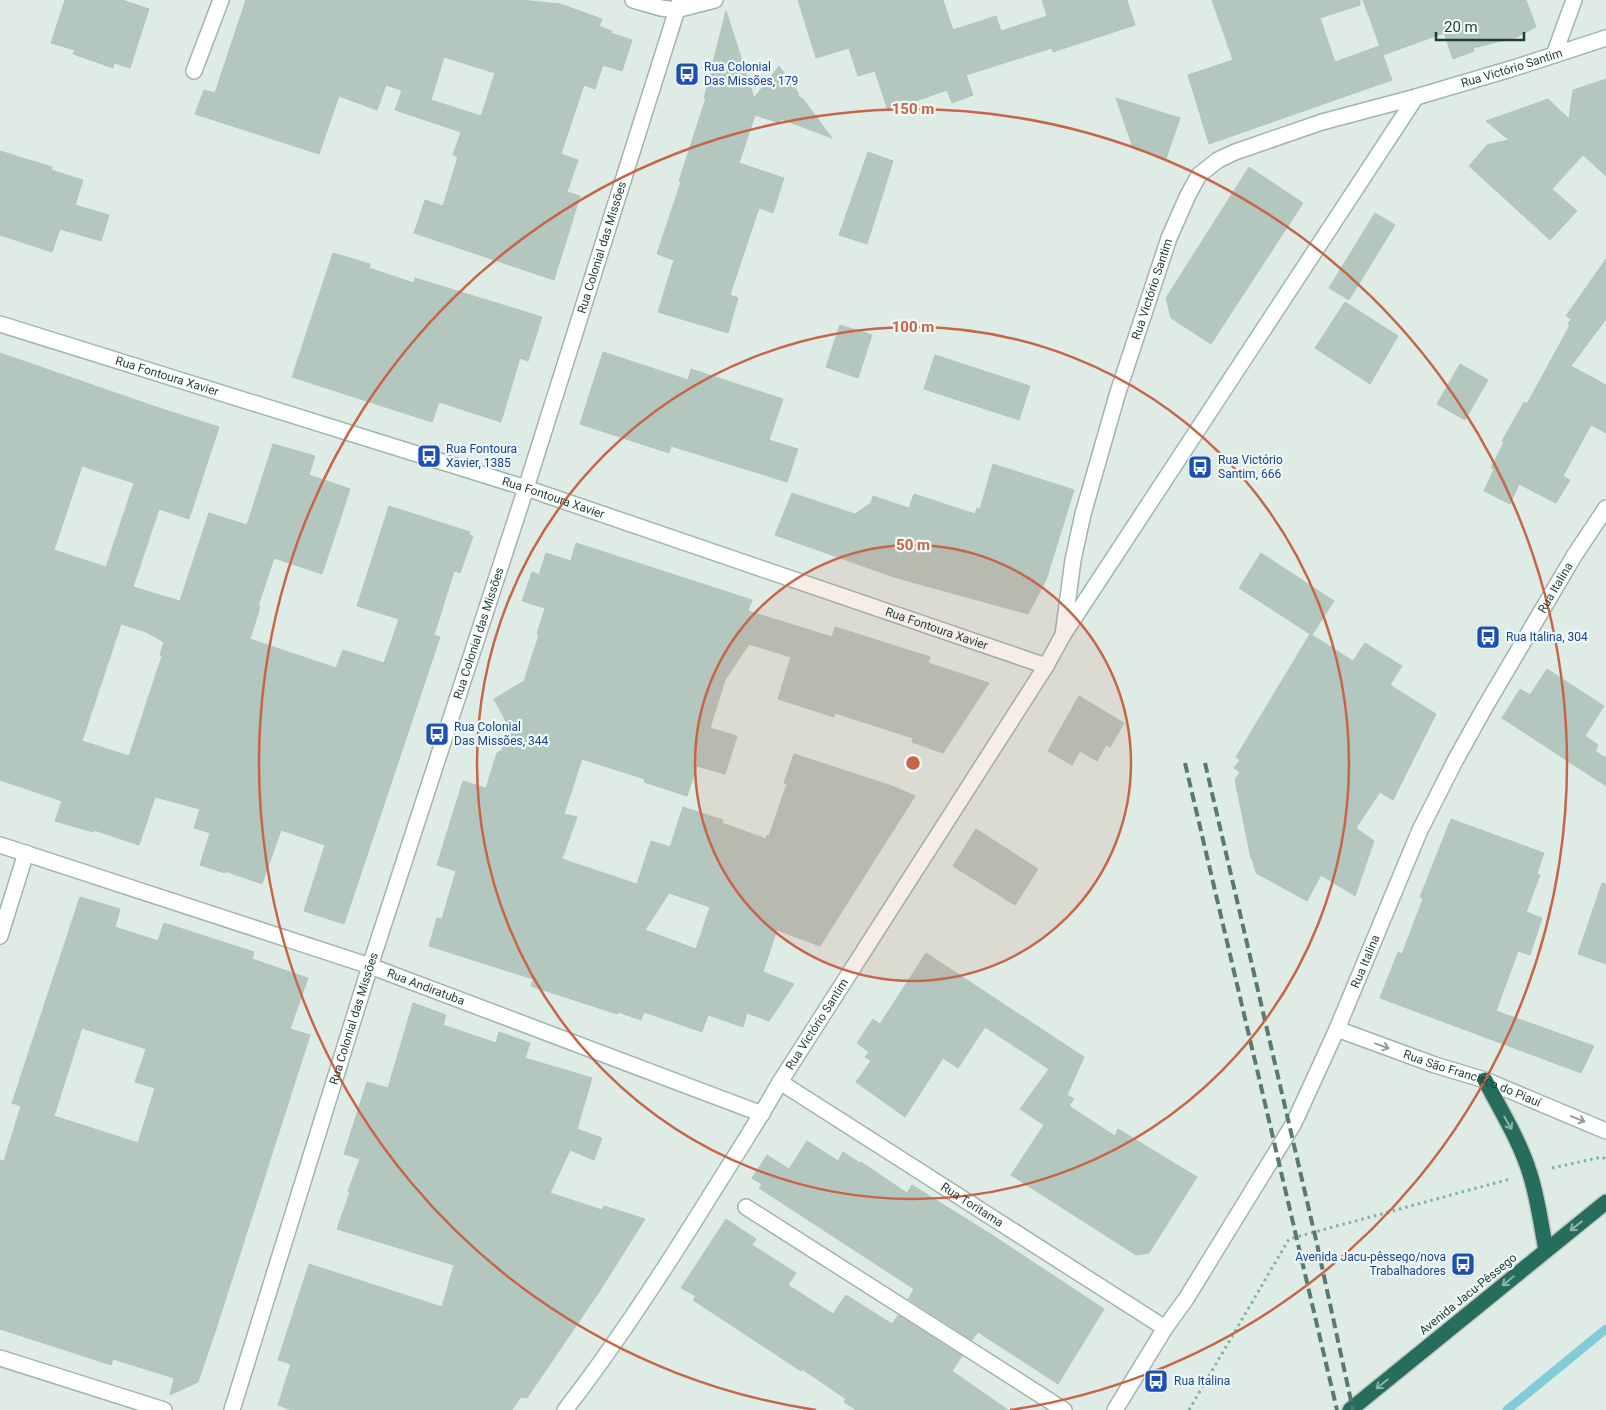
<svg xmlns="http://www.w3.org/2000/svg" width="1606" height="1410" font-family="Roboto,sans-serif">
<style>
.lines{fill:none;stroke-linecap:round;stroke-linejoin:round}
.stream{stroke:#81ccd8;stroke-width:9}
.building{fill:#b4c7bf;stroke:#b1c6bd;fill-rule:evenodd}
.lane-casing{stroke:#a1b4ad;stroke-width:18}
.street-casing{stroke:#a1b4ad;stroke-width:18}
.secondary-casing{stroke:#9cb9ae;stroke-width:18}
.highway-casing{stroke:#c0c9c6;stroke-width:18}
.path{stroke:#7cb3a1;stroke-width:3;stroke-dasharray:2.5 4;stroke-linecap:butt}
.lane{stroke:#fff;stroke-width:15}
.street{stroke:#fff;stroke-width:15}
.secondary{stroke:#fff;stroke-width:15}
.highway{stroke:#276d5e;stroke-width:15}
.rail{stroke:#597a70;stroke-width:4;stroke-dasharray:10 5;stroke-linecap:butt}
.oneway{stroke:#8e9e9a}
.oneway2{stroke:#8cb2a9}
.ring{fill:none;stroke:#c76646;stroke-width:2.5}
.labels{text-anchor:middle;stroke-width:4.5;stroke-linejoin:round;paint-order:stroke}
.transit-label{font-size:12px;fill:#164399;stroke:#f0f8f4;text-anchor:start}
.street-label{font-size:12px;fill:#1e3e35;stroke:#f0f8f4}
.centre{fill:#c76646;stroke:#f0f8f4;stroke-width:2.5}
.ring-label{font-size:15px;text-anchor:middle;font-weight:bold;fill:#c76646;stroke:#f0f8f4;stroke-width:4.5;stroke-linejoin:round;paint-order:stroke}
</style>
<rect width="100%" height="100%" fill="#dfece6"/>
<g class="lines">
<!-- stream -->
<path class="stream" d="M1507 1410 1606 1329"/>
</g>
<!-- building -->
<g class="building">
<path d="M65 0H122L149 9 130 68 114 63 113 68 73 54 75 50 51 43Z"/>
<path d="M246 0H521L560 4 602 19 599 26 612 31 611 33 632 40 622 71 603 65 595 89 584 85 561 154 578 160 567 192 580 196 554 280 414 233 425 200 443 206 458 157 453 155 461 132 395 110 402 90 422 97 386 85 377 110 339 96 319 154 195 114 204 90 215 93ZM444 57 495 73 481 116 431 100Z"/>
<path d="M798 0H943L953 30 996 16 1001 31 1047 16 1042 0H1127L1135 25 1053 52 1052 48 966 75 973 95 952 103 947 90 888 111 875 71 858 76 849 48 816 58Z"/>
<path d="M1212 0H1360V5L1320 18 1335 62 1379 46 1382 52 1363 0H1526L1536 27 1517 37 1473 48 1474 51 1453 59 1444 33 1383 55 1392 80 1209 144 1188 75 1233 60Z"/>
<path d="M726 11 754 98 779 66 799 94 797 95 803 99 832 138 781 119 779 123 755 115 739 163 784 178 773 213 759 208 730 295 738 298 728 333 658 312 674 260 657 254 681 182 679 181 706 98H704Z"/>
<path d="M1606 79V176L1583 155 1552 189 1577 211 1550 240 1469 166 1487 145 1509 140 1486 121 1548 99 1569 119 1573 90Z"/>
<path d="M1116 98 1180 118 1166 159 1133 148Z"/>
<path d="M0 151 52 167 51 170 83 180 75 205 109 215 101 241 60 229 52 252 0 235Z"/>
<path d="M868 152 893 161 867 244 839 235Z"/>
<path d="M1249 167 1303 203 1211 344 1171 318 1166 298Z"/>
<path d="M1375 213 1395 225 1349 300 1329 288Z"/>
<path d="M333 253 370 264 369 268 414 283 415 278 542 317 528 361 520 358 501 422 439 402 432 422 292 377Z"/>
<path d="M1606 259V319L1571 366 1606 385V433L1591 425 1563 476 1570 480 1556 503 1519 484 1510 504 1484 491 1494 469 1491 468 1504 442 1502 441 1524 402 1527 404 1570 325 1568 324 1571 319 1566 316Z"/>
<path d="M1345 302 1398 336 1370 384 1315 348Z"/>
<path d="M840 325 872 335 858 378 826 367Z"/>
<path d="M603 352 688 380 691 369 783 399 769 440 798 449 787 482 671 446 669 453 580 424Z"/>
<path d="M0 353 159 408 219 427 189 519 159 509 133 587 180 601 209 513 247 525 273 444 315 456 309 475 350 489 322 574 274 558 258 606 260 607 250 639 336 668 343 650 384 663 399 619 357 606 389 506 470 532 469 535 473 536 460 573 454 571 434 635 440 637 344 924 304 911 325 845 281 830 262 884 225 871V873L200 865 210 833 194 828 200 809 155 797 139 845 94 830 93 832 55 821 62 801 0 780ZM82 466 134 483 106 567 54 550ZM121 624 146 632 164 642 160 655 162 656 129 756 82 741Z"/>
<path d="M935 355 1030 386 1019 420 924 389Z"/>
<path d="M1460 364 1488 380 1465 420 1437 404Z"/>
<path d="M993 464 1074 490 1046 580 1028 614 897 578 775 535 792 493 855 514 871 503 873 496 909 508 914 494 975 514 977 508 980 509Z"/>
<path d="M576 543 752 600 748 611 832 637 835 627 851 632 930 657 928 663 989 683 943 753 912 742 913 738 835 713 834 717 778 699 791 657 749 644 725 680 710 728 737 736 725 774 697 766 687 796 644 782 645 779 582 759 564 814 577 817 562 859 637 884 651 841 670 847 683 807 723 820 722 823 766 839 767 835 769 836 787 784 784 783 794 754 892 786 915 796 820 946 777 930 763 972 794 984 769 1021 747 1013 743 1027 708 1015 702 1032 644 1012 641 1020 618 1012 617 1014 531 986 533 979 429 946 437 918 442 919 456 871 437 865 463 781 486 788 497 753 502 750 509 727 494 699 524 681 539 635 537 634 545 608 522 601 532 572 539 575 546 553 571 561ZM669 893 710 907 696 949 645 930Z"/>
<path d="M1261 553 1334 601 1312 635 1353 661 1365 643 1402 666 1390 685 1436 714 1393 800 1380 792 1356 828 1374 841 1355 896 1321 875 1307 901 1256 873 1252 858 1251 859 1235 780 1240 772 1234 768 1240 760 1236 757 1310 634 1239 588Z"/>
<path d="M1547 669 1604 706 1585 736 1598 745 1595 751 1606 758V786L1502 718 1520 689 1530 695Z"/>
<path d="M1079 696 1124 723 1110 747 1106 745 1097 761 1080 751 1072 765 1048 751Z"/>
<path d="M1451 819 1544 853 1537 874 1540 875 1526 912 1542 918 1530 955 1518 951 1496 1011 1594 1046 1581 1073 1380 998 1398 952 1402 954 1423 899 1420 897Z"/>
<path d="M976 829 1038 869 1015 905 953 866Z"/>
<path d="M1602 883 1606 884V964L1578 954Z"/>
<path d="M80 897 120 909 115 927 158 941 164 923 254 952 252 959 308 978 290 1029 310 1035 216 1329 198 1382 170 1395 174 1378 113 1359 111 1365 0 1329V1160L4 1161 21 1106 12 1103ZM82 1028 146 1049 135 1082 155 1088 138 1143 54 1116Z"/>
<path d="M926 953 1084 1057 1067 1095 1074 1099 1069 1106 1115 1136 1118 1129 1197 1177 1149 1253 1136 1255 1011 1175 1044 1125 1020 1109 1049 1069 985 1027 958 1068 943 1058 905 1117 856 1082 871 1061 865 1057 869 1052 857 1043 873 1019 880 1024Z"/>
<path d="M413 1003 446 1015 443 1025 496 1043 499 1032 530 1043 525 1058 592 1078 577 1129 602 1138 594 1160 570 1150 550 1193 602 1210 604 1206 645 1219 599 1292 527 1398 521 1397 512 1410H291L278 1405 291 1364 278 1360 309 1264 442 1307 454 1265 337 1229 350 1192 348 1191 360 1159 344 1154 367 1082 388 1088Z"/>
<path d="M807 1141 838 1161 843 1152 860 1163 861 1162 907 1193 912 1185 992 1235 1104 1309 1058 1384 978 1332 972 1340 908 1299 914 1289 759 1188 762 1184 752 1178 767 1155 789 1169Z"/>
<path d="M726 1219 756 1239 752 1245 796 1273 788 1285 833 1314 846 1295 892 1324 898 1315 962 1356 952 1371 1008 1410H856L844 1402 846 1399 802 1369 801 1371 693 1300 696 1296 681 1288Z"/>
</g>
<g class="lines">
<!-- lane casing -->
<g class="lane-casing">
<g id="lane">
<path d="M194 71 221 0"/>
<path d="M0 936 26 853"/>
<path d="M746 1207 1064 1410"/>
</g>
</g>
<!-- street casing -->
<g class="street-casing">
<g id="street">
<path d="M633 0 661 8 676 10 715 0"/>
<path id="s1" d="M1063 635 1073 560 1083 514 1118 392 1169 238 1188 195 1199 175 1218 160 1235 152 1322 122 1416 97"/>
<path id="s2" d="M0 845 370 966 762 1114"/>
<path id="s3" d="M1337 1029 1435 1065 1485 1080 1606 1131"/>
<path id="s4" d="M780 1082 1165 1328"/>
<path d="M0 1358 164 1410"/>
<path id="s5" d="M232 1410 370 966 526 488 680 0"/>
<path id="s6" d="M1115 1410 1165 1328 1186 1299 1294 1123 1337 1029 1420 830 1456 759 1485 707 1574 556 1606 508"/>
</g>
</g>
<!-- secondary casing -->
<g class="secondary-casing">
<g id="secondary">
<path d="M1554 55 1574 0"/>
<path id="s7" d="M0 324 526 488 1046 666"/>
<path id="s8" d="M565 1410C615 1346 659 1278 702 1209 728 1167 756 1125 780 1082L1046 666 1063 635 1416 97 1514 68 1606 38"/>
</g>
</g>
<!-- highway casing -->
<g class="highway-casing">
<g id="highway">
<path d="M1485 1080C1501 1111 1520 1141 1530 1174 1538 1199 1541 1225 1546 1250"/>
<path d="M1350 1410 1606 1202"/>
</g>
</g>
<!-- path -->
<g class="path">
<path d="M1552 1168 1602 1157 1606 1159"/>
<path d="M1189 1410 1289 1239 1510 1179"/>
</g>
<!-- lane -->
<use href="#lane" class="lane"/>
<!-- street -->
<use href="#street" class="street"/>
<!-- secondary -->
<use href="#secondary" class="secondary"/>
<!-- highway -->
<use href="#highway" class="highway"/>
<!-- rail -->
<g class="rail">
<path d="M1185 763 1337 1410"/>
<path d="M1205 763 1317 1244 1353 1410"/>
</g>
</g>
<!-- one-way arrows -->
<defs><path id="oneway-shaft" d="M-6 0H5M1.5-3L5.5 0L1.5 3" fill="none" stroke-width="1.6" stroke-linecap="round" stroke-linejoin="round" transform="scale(1.25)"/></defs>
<g class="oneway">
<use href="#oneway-shaft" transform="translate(1382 1046) rotate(20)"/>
<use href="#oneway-shaft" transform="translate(1578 1119) rotate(22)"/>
</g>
<g class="oneway2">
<use href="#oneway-shaft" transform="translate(1508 1123) rotate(60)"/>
<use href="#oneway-shaft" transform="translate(1576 1226) rotate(142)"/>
<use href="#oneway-shaft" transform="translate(1508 1281) rotate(141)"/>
<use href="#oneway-shaft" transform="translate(1382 1384) rotate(141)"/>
</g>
<!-- distance rings -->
<circle cx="913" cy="763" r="218" fill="#c76646" fill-opacity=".12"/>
<g class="ring">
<circle cx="913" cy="763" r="218"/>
<circle cx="913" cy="763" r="436"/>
<path d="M816 1410A654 654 0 1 1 1010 1410"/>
</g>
<!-- icons -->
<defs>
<g id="bus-square" transform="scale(1.25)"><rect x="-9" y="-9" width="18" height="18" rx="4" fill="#1a4fb4" stroke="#f0f8f4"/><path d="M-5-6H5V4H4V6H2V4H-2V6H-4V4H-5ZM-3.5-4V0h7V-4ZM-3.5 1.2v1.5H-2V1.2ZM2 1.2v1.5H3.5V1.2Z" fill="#fff"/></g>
</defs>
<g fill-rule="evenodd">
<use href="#bus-square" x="687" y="74"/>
<use href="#bus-square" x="429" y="456"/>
<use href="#bus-square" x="1200" y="467"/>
<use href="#bus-square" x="1488" y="637"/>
<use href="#bus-square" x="437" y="734"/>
<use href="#bus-square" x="1463" y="1264"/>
<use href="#bus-square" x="1156" y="1381"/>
</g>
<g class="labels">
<!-- transit labels -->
<g class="transit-label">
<text x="704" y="71">Rua Colonial<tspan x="704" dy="14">Das Missões, 179</tspan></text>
<text x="446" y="453">Rua Fontoura<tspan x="446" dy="14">Xavier, 1385</tspan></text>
<text x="1218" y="464">Rua Victório<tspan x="1218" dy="14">Santim, 666</tspan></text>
<text x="1506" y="641">Rua Italina, 304</text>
<text x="454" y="731">Rua Colonial<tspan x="454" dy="14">Das Missões, 344</tspan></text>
<text x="1446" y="1261" text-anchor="end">Avenida Jacu-pêssego/nova<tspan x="1446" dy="14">Trabalhadores</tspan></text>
<text x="1174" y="1385">Rua Italina</text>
</g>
<!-- street labels -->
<g class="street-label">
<text dy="4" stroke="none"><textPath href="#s8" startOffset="1665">Rua Victório Santim</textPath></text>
<text dy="4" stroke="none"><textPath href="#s5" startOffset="1220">Rua Colonial das Missões</textPath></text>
<text dy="4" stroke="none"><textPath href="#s1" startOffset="358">Rua Victório Santim</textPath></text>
<text dy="4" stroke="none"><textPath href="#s7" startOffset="175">Rua Fontoura Xavier</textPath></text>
<text dy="4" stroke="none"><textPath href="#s7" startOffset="580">Rua Fontoura Xavier</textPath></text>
<text dy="4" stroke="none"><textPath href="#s6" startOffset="935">Rua Italina</textPath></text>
<text dy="4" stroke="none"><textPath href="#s7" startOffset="985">Rua Fontoura Xavier</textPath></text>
<text dy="4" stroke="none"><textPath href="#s5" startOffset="815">Rua Colonial das Missões</textPath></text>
<text dy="4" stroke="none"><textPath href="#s6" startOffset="515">Rua Italina</textPath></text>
<text dy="4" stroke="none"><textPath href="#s2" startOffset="449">Rua Andiratuba</textPath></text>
<text dy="4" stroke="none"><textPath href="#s5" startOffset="410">Rua Colonial das Missões</textPath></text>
<text dy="4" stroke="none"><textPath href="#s8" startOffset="461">Rua Victório Santim</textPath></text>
<text dy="4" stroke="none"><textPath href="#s3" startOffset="144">Rua São Francisco do Piauí</textPath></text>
<text dy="4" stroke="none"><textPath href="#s4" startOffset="228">Rua Toritama</textPath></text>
<text transform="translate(1468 1294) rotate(-39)" y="4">Avenida Jacu-Pêssego</text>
</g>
</g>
<circle cx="913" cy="763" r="8" class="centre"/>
<g class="ring-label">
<text x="913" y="114">150 m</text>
<text x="913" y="332">100 m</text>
<text x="913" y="550">50 m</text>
</g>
<!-- scale -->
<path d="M1436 32v8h88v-8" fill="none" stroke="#1e3e35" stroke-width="2.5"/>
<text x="1444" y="32" font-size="15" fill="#1e3e35" stroke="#f0f8f4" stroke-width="4" paint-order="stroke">20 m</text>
</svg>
